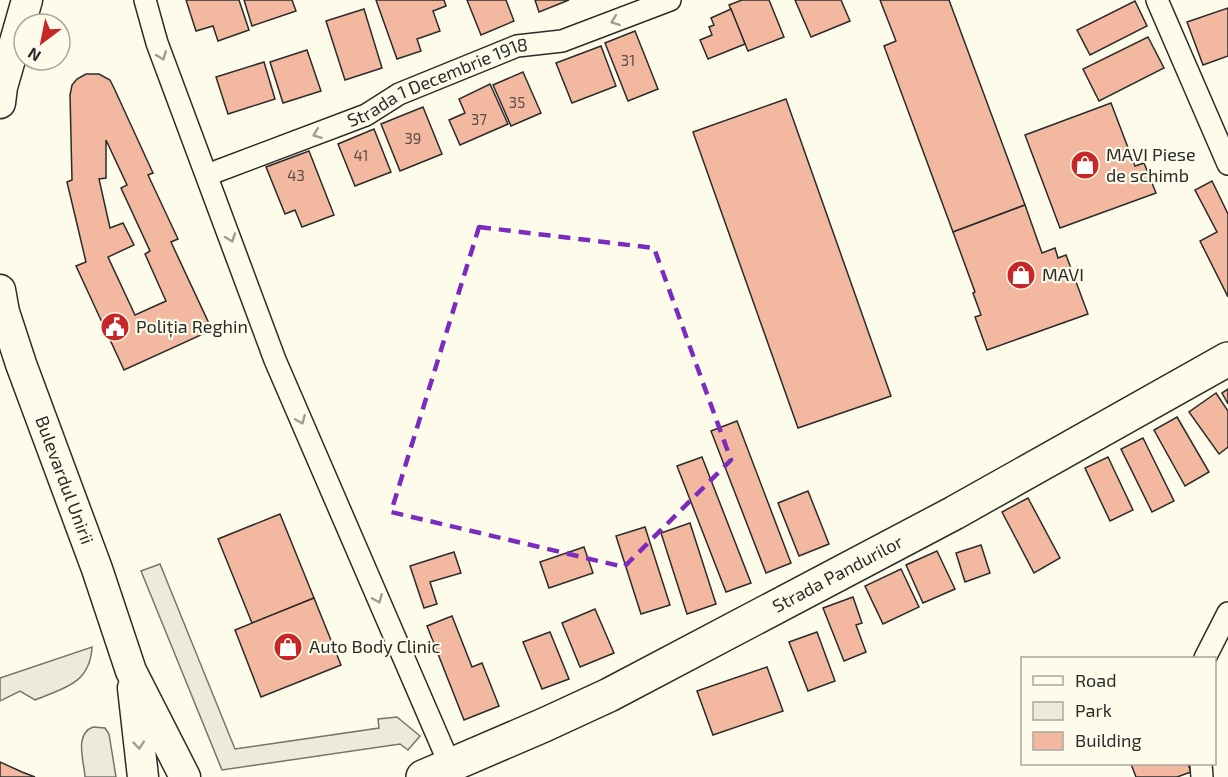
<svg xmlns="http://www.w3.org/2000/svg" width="1228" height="777" font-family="'Exo 2',sans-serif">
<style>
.green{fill:#ecebdb;stroke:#74746e;stroke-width:1.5}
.building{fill:#f2b8a0;stroke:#2b2b2b;stroke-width:1.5;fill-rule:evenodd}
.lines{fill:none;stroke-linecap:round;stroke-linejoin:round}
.minor-casing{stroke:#2b2b2b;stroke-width:24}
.secondary-casing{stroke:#2b2b2b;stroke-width:33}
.trunk-casing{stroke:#2b2b2b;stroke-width:36}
.minor{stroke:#fdfbea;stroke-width:21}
.secondary{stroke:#fdfbea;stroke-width:30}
.trunk{stroke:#fdfbea;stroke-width:33}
.oneway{stroke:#9e9d94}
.marked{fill:none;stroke:#7b2cbf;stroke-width:4.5;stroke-dasharray:12 8;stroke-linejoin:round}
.labels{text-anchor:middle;stroke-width:4.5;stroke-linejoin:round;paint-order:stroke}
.number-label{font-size:15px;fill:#5d4e48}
.street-label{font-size:18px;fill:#2b2b2b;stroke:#fdfbea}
.poi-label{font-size:18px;fill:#2b2b2b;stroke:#fdfbea;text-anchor:start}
</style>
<rect width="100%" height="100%" fill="#fdfbea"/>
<!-- green -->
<g class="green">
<path d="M160 564 235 749 379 728 378 719 397 717 420 736 408 750 400 744 222 770 141 571Z"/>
<path d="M92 647C90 684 64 688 35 700L20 691 0 701V678Z"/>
<path d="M93 727 105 728 109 734 116 777H85C84 761 74 734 93 727Z"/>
</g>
<!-- building -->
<g class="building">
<path d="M186 0H239L249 30 218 41 213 26 196 31Z"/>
<path d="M244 0H292L296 11 252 26Z"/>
<path d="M376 0H444L446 6 433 11 440 31 417 39 421 51 397 59Z"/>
<path d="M467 0H506L514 21 481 35Z"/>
<path d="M535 0H569L539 12Z"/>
<path d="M742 0H769L784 37 748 51 729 5Z"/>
<path d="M795 0H841L850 21 811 37Z"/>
<path d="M880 0H949L1025 205 953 232 884 46 896 41Z"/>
<path d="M1135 1 1147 26 1090 55 1077 30Z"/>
<path d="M1228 8V56L1203 65 1187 22Z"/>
<path d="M364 9 382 68 345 80 326 21Z"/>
<path d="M731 9 745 44 708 59 700 40 712 35 709 27 714 25 711 18Z"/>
<path d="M635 31 658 89 628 101 605 43Z"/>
<path d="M1148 37 1164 68 1099 101 1083 69Z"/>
<path d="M601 46 616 86 572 103 556 63Z"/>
<path d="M307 50 321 91 283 103 270 62Z"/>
<path d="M264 62 275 99 228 114 216 77Z"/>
<path d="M523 72 541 113 511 126 493 85Z"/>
<path d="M86 74H99L110 80 114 88 153 173 148 175 178 239 171 242 212 330 124 370 76 266 86 262 67 182 72 180 70 95 72 85 77 79ZM106 140 127 185 121 188 150 251 145 254 166 301 135 315 108 257 134 245 123 223 110 228 99 179 106 178Z"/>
<path d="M490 84 508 124 460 145 449 120 465 113 459 99Z"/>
<path d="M786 99 891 396 798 428 693 132Z"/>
<path d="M1111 103 1135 166 1144 163 1156 193 1060 228 1025 135Z"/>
<path d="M423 107 442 154 400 171 381 124Z"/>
<path d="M374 129 391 172 355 186 338 144Z"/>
<path d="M309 151 334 215 302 227 295 210 285 214 266 167Z"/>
<path d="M1212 181 1228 214V297L1200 241 1217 232 1195 190Z"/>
<path d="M1025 205 1042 253 1055 248 1058 258 1066 255 1088 314 987 350 975 317 981 315 973 293 975 292 953 232Z"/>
<path d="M1228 389V404L1222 393Z"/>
<path d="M1216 393 1228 411V447L1219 454 1189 412Z"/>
<path d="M1177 417 1209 472 1185 486 1154 430Z"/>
<path d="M737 421 791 563 766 573 711 431Z"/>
<path d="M1143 438 1174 501 1152 512 1121 449Z"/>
<path d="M702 457 751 583 726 592 677 466Z"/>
<path d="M1108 457 1133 510 1110 521 1085 468Z"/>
<path d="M808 491 829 544 799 556 778 503Z"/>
<path d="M1028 498 1060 558 1034 573 1002 512Z"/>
<path d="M280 514 314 598 252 623 218 539Z"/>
<path d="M690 523 716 604 687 614 661 533Z"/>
<path d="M645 527 670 605 641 614 616 536Z"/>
<path d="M981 545 990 573 965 582 956 553Z"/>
<path d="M584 547 593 573 549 588 540 562Z"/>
<path d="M937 551 955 589 923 603 906 565Z"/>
<path d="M454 552 461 573 430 582 437 604 424 608 410 566Z"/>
<path d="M901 569 919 607 883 624 865 586Z"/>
<path d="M853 597 862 623 856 625 866 652 844 661 823 608Z"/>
<path d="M314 598 341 665 261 697 235 630Z"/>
<path d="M595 609 614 653 580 667 562 623Z"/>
<path d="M452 616 472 667 482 663 499 706 464 720 427 626Z"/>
<path d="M550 632 569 679 542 689 523 642Z"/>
<path d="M817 632 835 681 808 691 789 642Z"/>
<path d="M767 667 783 711 713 735 697 691Z"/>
<path d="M0 762 22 772 35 777H0Z"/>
<path d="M1131 764H1188L1191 772 1177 777H1136Z"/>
</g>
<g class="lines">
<!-- minor casing -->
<g class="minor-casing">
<g id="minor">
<path d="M145 0 157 43 275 360 450 765"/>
<path d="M1157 0 1228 164"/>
<path id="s1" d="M207 175 366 115 399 94 517 46 562 41 670 0"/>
<path d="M1205 658 1228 613"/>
<path d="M1201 764 1202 777"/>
</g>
</g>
<!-- secondary casing -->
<g class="secondary-casing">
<g id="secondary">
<path d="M0 103 2 87 27 0"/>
<path id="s2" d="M0 290 4 312 21 364 97 569 131 671 185 777"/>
<path d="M133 688 143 777"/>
</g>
</g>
<!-- trunk casing -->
<g class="trunk-casing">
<g id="trunk">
<path id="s3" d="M423 777 544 725 609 695 954 513 1228 359"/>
</g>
</g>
<!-- minor -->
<use href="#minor" class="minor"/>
<!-- secondary -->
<use href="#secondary" class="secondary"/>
<!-- trunk -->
<use href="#trunk" class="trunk"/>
</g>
<!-- one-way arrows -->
<defs><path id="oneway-chevron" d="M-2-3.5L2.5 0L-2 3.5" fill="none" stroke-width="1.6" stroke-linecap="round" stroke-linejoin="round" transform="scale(1.5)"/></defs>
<g class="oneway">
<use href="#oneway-chevron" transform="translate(615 21) rotate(159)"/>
<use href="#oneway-chevron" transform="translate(162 56) rotate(69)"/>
<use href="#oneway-chevron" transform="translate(317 134) rotate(159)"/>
<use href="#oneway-chevron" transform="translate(231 238) rotate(70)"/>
<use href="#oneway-chevron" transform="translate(301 420) rotate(67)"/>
<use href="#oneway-chevron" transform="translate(378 599) rotate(67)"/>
<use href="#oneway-chevron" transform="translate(139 745) rotate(84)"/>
</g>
<!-- marked area -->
<path class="marked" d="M479 227 654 248 731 460 624 567 391 512Z"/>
<!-- icons -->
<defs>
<g id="shop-disc" transform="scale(1.5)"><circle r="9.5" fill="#c62828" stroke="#fdfbea"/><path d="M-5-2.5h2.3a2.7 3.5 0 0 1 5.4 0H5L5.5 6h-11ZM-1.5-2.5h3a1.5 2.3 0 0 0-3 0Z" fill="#fff"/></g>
<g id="civic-disc" transform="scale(1.5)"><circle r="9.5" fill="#c62828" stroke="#fdfbea"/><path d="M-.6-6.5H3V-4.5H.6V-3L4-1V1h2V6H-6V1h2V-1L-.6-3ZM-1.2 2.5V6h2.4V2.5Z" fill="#fff"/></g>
</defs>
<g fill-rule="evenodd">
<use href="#shop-disc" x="1085" y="165"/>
<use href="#shop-disc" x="1021" y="275"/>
<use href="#civic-disc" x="115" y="327"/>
<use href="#shop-disc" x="288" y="647"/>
</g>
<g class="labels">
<!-- number labels -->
<g class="number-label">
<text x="628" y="66">31</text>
<text x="517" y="108">35</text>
<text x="479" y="125">37</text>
<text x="413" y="144">39</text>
<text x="361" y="161">41</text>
<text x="296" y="181">43</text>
</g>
<!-- street labels -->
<g class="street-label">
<text dy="6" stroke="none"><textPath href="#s1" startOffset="249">Strada 1 Decembrie 1918</textPath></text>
<text dy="6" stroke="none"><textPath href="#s2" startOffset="201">Bulevardul Unirii</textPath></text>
<text dy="6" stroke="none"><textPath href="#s3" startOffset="462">Strada Pandurilor</textPath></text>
</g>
<!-- poi labels -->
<g class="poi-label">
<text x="1106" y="161">MAVI Piese<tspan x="1106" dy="21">de schimb</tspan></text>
<text x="1042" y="281">MAVI</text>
<text x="136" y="333">Poliția Reghin</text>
<text x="309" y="653">Auto Body Clinic</text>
</g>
</g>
<!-- legend -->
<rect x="1021" y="657" width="195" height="108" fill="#fdfbea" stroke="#a9a89e" stroke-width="1.5"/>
<rect x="1033" y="676" width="30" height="9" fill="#fdfbea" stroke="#a9a89e" stroke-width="1.5"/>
<text x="1075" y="687" font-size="18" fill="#2b2b2b">Road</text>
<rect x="1033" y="702" width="30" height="18" fill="#ecebdb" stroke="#a9a89e" stroke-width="1.5"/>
<text x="1075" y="717" font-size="18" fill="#2b2b2b">Park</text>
<rect x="1033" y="732" width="30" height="18" fill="#f2b8a0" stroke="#a9a89e" stroke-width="1.5"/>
<text x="1075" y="747" font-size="18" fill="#2b2b2b">Building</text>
<!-- north arrow -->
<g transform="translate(42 42) rotate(212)"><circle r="28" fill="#fdfbea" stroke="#a9a89e" stroke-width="1.5"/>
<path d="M0-4.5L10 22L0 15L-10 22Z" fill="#c62828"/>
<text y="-9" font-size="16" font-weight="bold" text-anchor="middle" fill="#2b2b2b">N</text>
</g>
</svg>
